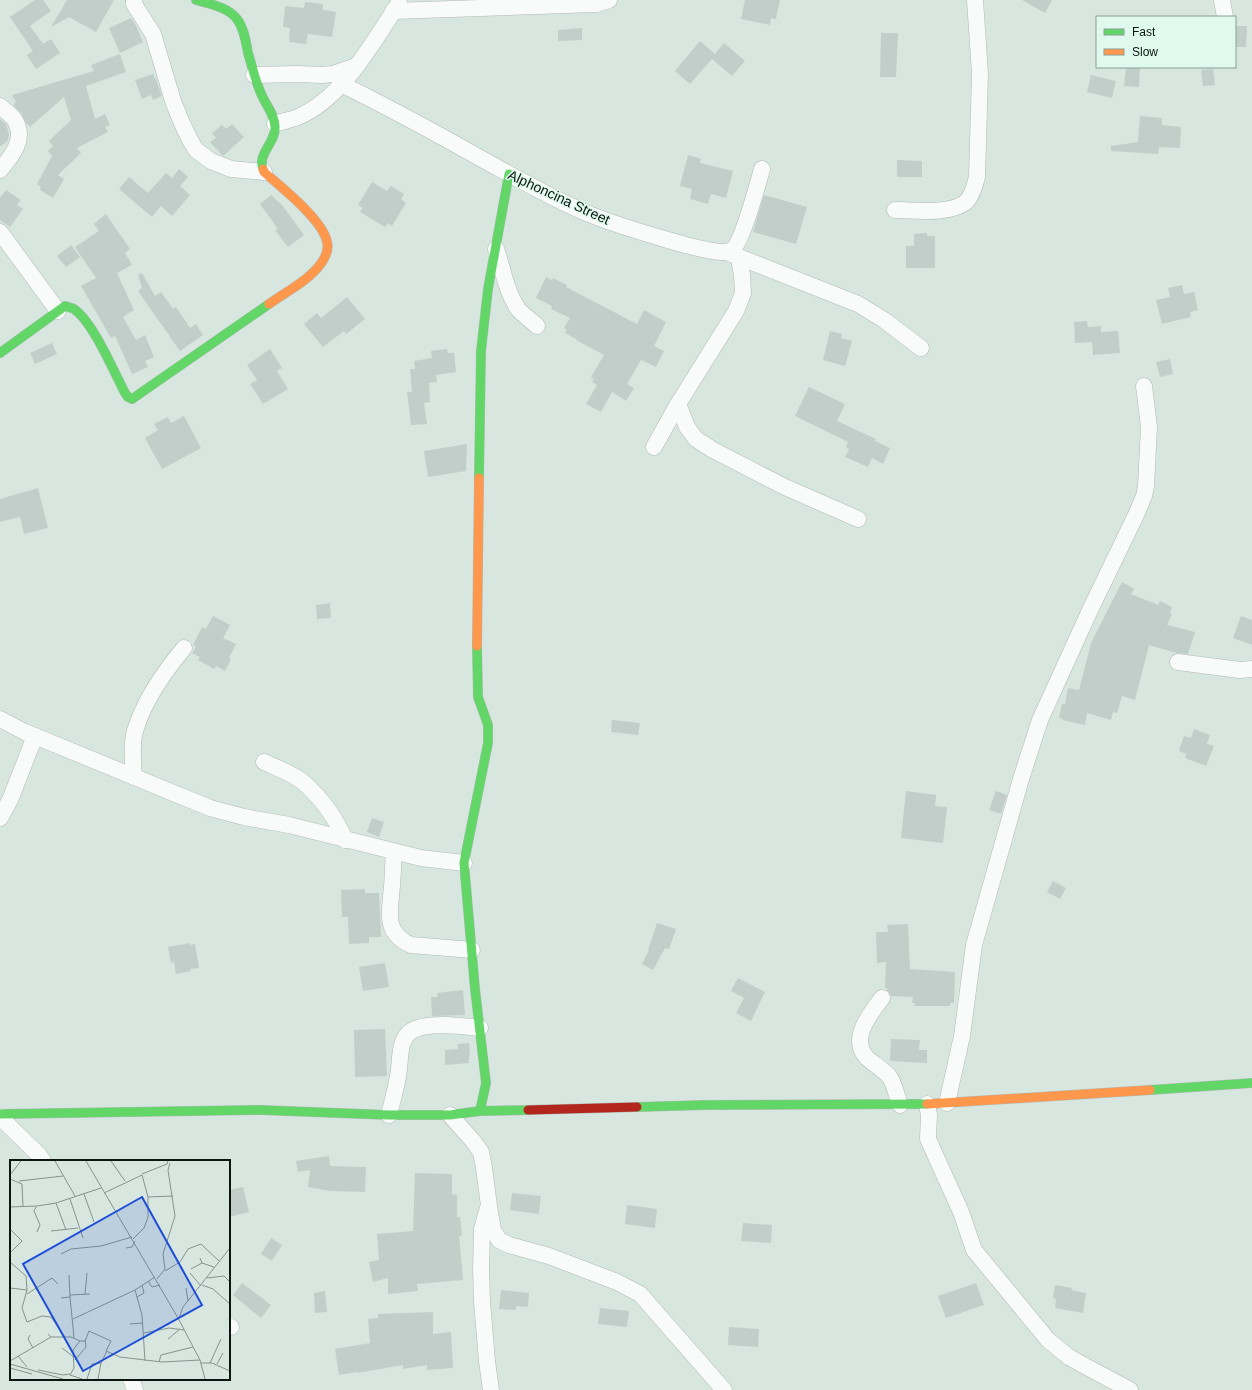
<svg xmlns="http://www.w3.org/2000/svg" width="1252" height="1390" font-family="Helvetica,sans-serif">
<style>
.building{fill:#c2cec9}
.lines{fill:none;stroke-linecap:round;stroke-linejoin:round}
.street-casing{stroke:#afb9b5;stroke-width:17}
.fast-casing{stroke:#afb9b5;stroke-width:10}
.slow-casing{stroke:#afb9b5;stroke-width:10}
.jam-casing{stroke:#afb9b5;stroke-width:10}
.street{stroke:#f9fbfa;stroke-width:16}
.fast{stroke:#63d668;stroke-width:9}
.slow{stroke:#ff974d;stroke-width:9}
.jam{stroke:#b3261e;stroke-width:9}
.labels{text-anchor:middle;stroke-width:3;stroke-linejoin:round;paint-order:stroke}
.street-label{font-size:14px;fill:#0c1512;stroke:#dff9ee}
.inset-road{fill:none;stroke:#86928e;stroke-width:1}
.view{fill:#1d4ed8;fill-opacity:0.15;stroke:#1d4ed8;stroke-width:2}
.inset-edge{fill:none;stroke:#0c1512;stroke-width:2}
</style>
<rect width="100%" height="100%" fill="#d8e6e0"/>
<!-- building -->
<g class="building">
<path d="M35 0H43L51 11 30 26 43 44 51 39 60 53 36 69 27 55 33 51 10 17Z"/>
<path d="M67 0H114L96 32 69 17 51 27Z"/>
<path d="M745 0H780L776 19 771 18 770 25 741 19Z"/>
<path d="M1022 0H1052L1045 13Z"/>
<path d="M305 2 323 4V10L336 12 332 37 308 34 306 44 289 42 290 28 283 27 285 6 304 8Z"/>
<path d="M131 18 136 26 143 42 120 53 109 28Z"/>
<path d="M1235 26H1247L1246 47H1235Z"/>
<path d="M582 28V40L558 41V30Z"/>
<path d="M881 33H898L896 77H880Z"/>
<path d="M700 41 715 54 724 43 745 61 732 76 712 59 690 84 675 71Z"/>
<path d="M120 54 126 72 86 86 95 119 105 114 110 125 105 127 108 132 77 148 81 153 58 175 64 179 53 198 40 190 41 187 37 184 52 156 48 151 53 146 49 141 71 120 64 97 30 127 28 124 27 125 21 113 13 105 16 102 12 95 94 71 91 65Z"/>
<path d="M1126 67H1140L1139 87 1124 86Z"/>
<path d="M1213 69 1215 85 1203 86 1201 70Z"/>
<path d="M153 74 155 79H156L162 96 153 100 151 95 142 99 135 80Z"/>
<path d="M1091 75 1116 81 1112 98 1087 92Z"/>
<path d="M1140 116 1162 118V125L1181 127 1180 148 1159 147 1158 154 1111 151V146L1138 142Z"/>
<path d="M0 119 6 124 9 134 8 140 0 147Z"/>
<path d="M232 124 244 137 223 156 210 142 216 138 212 133 222 125 226 129Z"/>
<path d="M688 155 701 159 700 163 733 171 726 198 711 194 708 204 690 199 692 189 680 186Z"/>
<path d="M897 160 922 161V177H897Z"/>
<path d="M179 169 188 177 180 186 190 195 172 216 161 206 152 217 119 189 129 177 148 193 166 173 172 178Z"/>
<path d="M372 182 387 191 391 186 404 194 401 199 406 203 392 226 388 223 385 227 360 212 363 208 358 205Z"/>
<path d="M6 190 21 200 17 205 23 209 10 227 0 220V198Z"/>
<path d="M271 195 282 205 304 235 288 247 275 230 278 229 260 204Z"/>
<path d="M764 195 807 207 796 244 753 232Z"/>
<path d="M106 214 130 249 125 253 132 265 117 273 134 310 123 317 136 340 145 335 154 357 145 361 148 367 132 374 115 336 111 338 81 286 96 278 75 247 99 231 94 224Z"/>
<path d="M927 233V236H935V268H906V246H914V234Z"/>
<path d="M71 245 80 257 66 267 57 256Z"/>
<path d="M142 273 155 296 161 292 173 309 176 307 190 328 196 324 203 335 180 351 138 291 142 288 138 275Z"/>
<path d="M546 277 552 280 553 278 567 285 566 287 637 324 644 310 666 322 654 346 664 351 656 367 641 360 627 384 634 388 626 401 612 392 601 412 586 404 597 385 592 382 594 379 591 377 604 355 576 340V339L565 333 567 330 564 328 570 318 551 309 552 306 536 298Z"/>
<path d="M1182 285 1184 294 1194 292 1198 310 1190 312 1191 317 1162 324 1156 300 1170 297 1168 288Z"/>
<path d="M347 297 365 319 346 334 344 331 323 347 304 324 317 313 321 318Z"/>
<path d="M1087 321 1088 327 1101 326V332L1118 331 1120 353 1093 355 1092 342 1075 343 1074 322Z"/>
<path d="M830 331 842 334 841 338 852 341 845 366 823 360Z"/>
<path d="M52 343 57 354 35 364 30 353Z"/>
<path d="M270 349 282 368 277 371 288 389 263 404 250 384 257 380 247 365Z"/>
<path d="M447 349 448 353H454L456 372 436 375 437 382 429 383 430 402 424 403 427 424 411 425 407 392H412L410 369H415L414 361 432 358 431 351Z"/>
<path d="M1170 359 1173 374 1160 377 1156 362Z"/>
<path d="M809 387 845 404 837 421 876 439 875 441 890 448 883 464 872 458 868 467 845 457 849 449 846 447 848 442 795 416Z"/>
<path d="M184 416 201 448 162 469 145 438 158 430 154 424 168 417 171 423Z"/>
<path d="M467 444 466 471 428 477 424 451Z"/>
<path d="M38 488 48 528 24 534 20 517 0 522V499Z"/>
<path d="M1122 582 1134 589 1131 594 1158 605 1160 601 1172 607 1170 613 1172 614 1167 625 1195 632 1188 654 1176 653 1149 645 1135 700 1122 696 1117 713 1113 712 1111 720 1087 713 1085 725 1062 720 1063 719 1059 718 1062 704H1065L1068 688 1079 690 1091 643Z"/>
<path d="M330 603 331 618 317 619 316 605Z"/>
<path d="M213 616 230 625 223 638 236 644 229 658 231 659 225 671 216 666 214 669 198 660 200 657 192 653 196 647 193 645 202 627 206 629Z"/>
<path d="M1241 616 1252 620V645L1233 638Z"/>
<path d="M612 720 640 723 638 735 611 732Z"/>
<path d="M1194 729 1210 735 1207 744 1214 746 1206 766 1185 758 1186 754 1179 751 1184 736 1191 738Z"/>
<path d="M906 791 936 795 935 806 947 807 943 843 901 838Z"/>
<path d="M996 791 1007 795 1001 814 989 810Z"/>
<path d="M372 818 384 822 379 837 367 832Z"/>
<path d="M1053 881 1066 888 1060 899 1047 892Z"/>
<path d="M365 889V893H379L381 937H369V943L349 944 348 917H342L341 890Z"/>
<path d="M657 923 676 929 669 949 665 948 653 970 642 964 649 950H648Z"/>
<path d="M908 924 910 969 955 972 954 1003H950V1006H915V1003H912L913 997 891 996 887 990V988H885L886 962 877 963 876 932H888L887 925Z"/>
<path d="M190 943V945L195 944 199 968 190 969 191 971 176 974 174 962 171 963 168 947Z"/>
<path d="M385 963 389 987 363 991 359 967Z"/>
<path d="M738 978 765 992 751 1021 736 1013 744 998 731 991Z"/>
<path d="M463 990 465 1015 432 1016 431 997H438L437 993Z"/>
<path d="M385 1029 387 1076 355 1077 354 1030Z"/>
<path d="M891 1039 920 1040 919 1050H927V1063L890 1061Z"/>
<path d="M469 1043 470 1055H469V1063L445 1065V1050L458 1049V1044Z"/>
<path d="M329 1156 330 1166 366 1167 365 1192 330 1191 308 1187 310 1170 298 1172 296 1161Z"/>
<path d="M415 1173 452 1174V1194L457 1195V1217H460L462 1236H459L463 1280 417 1284 418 1291 388 1294V1278L373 1282 369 1262 379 1260 377 1234 413 1231Z"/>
<path d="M243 1187 249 1212 229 1217V1190Z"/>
<path d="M512 1193 541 1196 539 1214 510 1210Z"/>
<path d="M627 1205 657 1209 655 1228 625 1224Z"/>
<path d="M743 1223 772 1225 771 1243 741 1241Z"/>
<path d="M271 1238 282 1245 272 1261 261 1254Z"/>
<path d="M242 1283 271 1305 261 1318 233 1295Z"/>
<path d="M976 1283 984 1305 946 1318 938 1296Z"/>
<path d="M1055 1285 1072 1288 1071 1290 1086 1293 1083 1313 1055 1308 1056 1299 1053 1298Z"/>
<path d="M501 1290 529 1293 528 1307 516 1306V1310L499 1309Z"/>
<path d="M325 1291 327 1312 315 1313 314 1293Z"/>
<path d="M600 1308 629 1311 627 1327 598 1324Z"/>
<path d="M433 1312V1334L451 1332 453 1368 427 1370V1365L403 1369V1365L357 1373V1372L339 1375 335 1349 370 1343 368 1319 378 1318V1314Z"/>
<path d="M729 1327 759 1329 758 1347 728 1345Z"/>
</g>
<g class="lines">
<!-- street casing -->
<g class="street-casing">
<g id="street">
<path d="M134 0V4L153 34 173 101 181 121 190 140 196 150 211 161 231 169 264 172"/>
<path d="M1222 0 1225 17"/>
<path d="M393 11 596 4 609 0"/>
<path d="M254 75 297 74 322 75 333 74 356 66"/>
<path d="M341 84C388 107 434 132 480 158 513 176 549 197 584 212 617 226 651 235 685 245 695 247 723 256 732 250 742 243 758 183 762 169"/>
<path d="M0 106C4 110 10 114 14 119 27 138 12 156 0 170"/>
<path d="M275 124C282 121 291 120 298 117 343 98 373 42 399 3"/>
<path d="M895 210C916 210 949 215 966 202 972 197 975 184 977 177L980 74 975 0"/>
<path d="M0 232 58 311"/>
<path d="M496 249C503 269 506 291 518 309 523 315 531 320 537 326"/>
<path d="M726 252 858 304 884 320 921 348"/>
<path d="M678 404 687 427 696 439 713 450 785 487 858 519"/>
<path d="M654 447 678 404 736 311 743 293 742 275 739 258"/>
<path d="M1178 662 1240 670 1252 669"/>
<path d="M0 719 25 732 210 808 244 817 289 825 421 858 464 863"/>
<path d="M264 762C277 768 292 773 303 782 321 798 336 818 345 840"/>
<path d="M134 777C133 762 131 745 135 731 144 700 164 672 184 648"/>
<path d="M0 818 10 800 35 736"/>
<path d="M394 852C393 863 393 875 392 886 390 911 383 933 411 945L472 950"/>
<path d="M882 998C870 1014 849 1039 867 1058 874 1064 882 1069 889 1076 894 1082 897 1097 900 1105"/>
<path d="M947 1103 962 1036 974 945 1021 779 1040 720 1091 608 1136 515 1144 496 1146 486 1149 427 1144 386"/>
<path d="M927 1104 929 1115 928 1139 961 1212 974 1250 1048 1340 1069 1357 1085 1366 1130 1390"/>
<path d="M389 1115C392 1102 396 1089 398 1076 401 1062 398 1041 410 1032 425 1021 463 1026 480 1028"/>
<path d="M450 1115 473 1141 481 1152 484 1168 490 1213 493 1230 499 1240 509 1245 549 1256 617 1282 640 1294 724 1390"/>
<path d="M0 1117 39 1155 43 1161"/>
<path d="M488 1208 482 1229 481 1269 482 1302 487 1361 491 1390"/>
<path d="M229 1326 231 1327"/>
<path d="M131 1379 135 1390"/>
</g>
</g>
<!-- fast casing -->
<g class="fast-casing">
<g id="fast">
<path d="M196 0C210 4 228 7 237 19 244 28 246 42 248 53 252 66 255 79 260 91 264 103 275 114 275 127 276 142 257 154 263 169"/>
<path d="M0 353 65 306C68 307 71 307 74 309 93 322 114 372 125 393L128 397 132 399 269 304"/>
<path d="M479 478 481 351 488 289 509 174"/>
<path d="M477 646 478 697 488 725V743L464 863 475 989 486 1083 480 1111"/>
<path d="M1150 1090 1252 1083"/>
<path d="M637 1107 705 1105 927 1104"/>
<path d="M0 1114 261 1110 389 1115H450L480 1111 528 1110"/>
</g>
</g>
<!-- slow casing -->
<g class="slow-casing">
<g id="slow">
<path d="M263 169 264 172C281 187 323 220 327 242 329 249 326 256 322 262 310 280 287 291 269 304"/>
<path d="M477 646 479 478"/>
<path d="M927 1104 1150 1090"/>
</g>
</g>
<!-- jam casing -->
<g class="jam-casing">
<path id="jam" d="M528 1110 637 1107"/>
</g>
<!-- street -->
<use href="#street" class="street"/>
<!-- fast -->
<use href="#fast" class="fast"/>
<!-- slow -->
<use href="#slow" class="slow"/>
<!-- jam -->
<use href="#jam" class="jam"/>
</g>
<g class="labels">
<!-- street labels -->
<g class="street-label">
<text transform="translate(559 197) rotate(25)" y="5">Alphoncina Street</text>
</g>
</g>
<!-- overview -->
<g transform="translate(10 1160)">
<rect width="220" height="220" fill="#d8e6e0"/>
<path class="inset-road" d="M45 1 65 36M76 1 168 158 190 200 195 219M101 1 115 21M132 14 157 4 158 1M0 15 11 1M0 19 12 24 13 47M9 21 53 16M94 33 132 15 138 37 163 36M74 34 84 62M60 39 73 78M46 43 56 70M0 47 27 46 46 43 91 28M26 47 24 51 30 65 27 72M0 69 12 81 0 93M41 71 68 68M123 79 134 68 138 57V37M116 88 122 87 125 81M51 94 61 89 91 86 122 77M190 98 192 103 204 107M0 102 16 116 17 130 12 148 17 162 32 156 41 157 55 177M181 109 192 103M155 111 170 102 178 89 191 84 209 101M180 113 191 126M59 115 60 137M197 118 214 116 219 121M147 119 155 109 153 94 165 56 158 10 160 3M138 121 142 127 150 125M192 125 203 129 220 144M0 128 17 130M176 128 178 141M125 130 132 155 135 201M17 134 42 118 48 124M75 134 77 113M60 135 80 134M127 137 134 133 132 125M51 138 60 137 64 178M169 158 173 147 220 88M63 159 125 130 145 117M120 164 133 163M134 173 159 168 174 170M38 174 41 177H61L70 181M20 175 18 179 23 188M158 179 170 169M52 188 64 197M8 196 17 207M65 200 76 187 75 180M0 201 41 177M149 202 151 195 183 187M191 203H202L220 211M200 203 211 179M0 204 53 219M207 204 213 193M0 208 22 214M28 210 53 215 60 214M72 219 60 215 64 208 63 190 70 181H75L79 171 101 181 96 191 110 197 152 202 190 200M77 219 82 204 91 203 97 191M88 219 91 203"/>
<path class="view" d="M132 37 192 145 73 211 13 104Z"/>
<rect width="220" height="220" class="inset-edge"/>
</g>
<!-- legend -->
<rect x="1096" y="16" width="140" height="52" fill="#dff9ee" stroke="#8b9e96"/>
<rect x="1104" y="29" width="20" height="6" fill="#63d668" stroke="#8b9e96"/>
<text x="1132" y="36" font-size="12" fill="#0c1512">Fast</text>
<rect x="1104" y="49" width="20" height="6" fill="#ff974d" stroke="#8b9e96"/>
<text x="1132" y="56" font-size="12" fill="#0c1512">Slow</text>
</svg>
